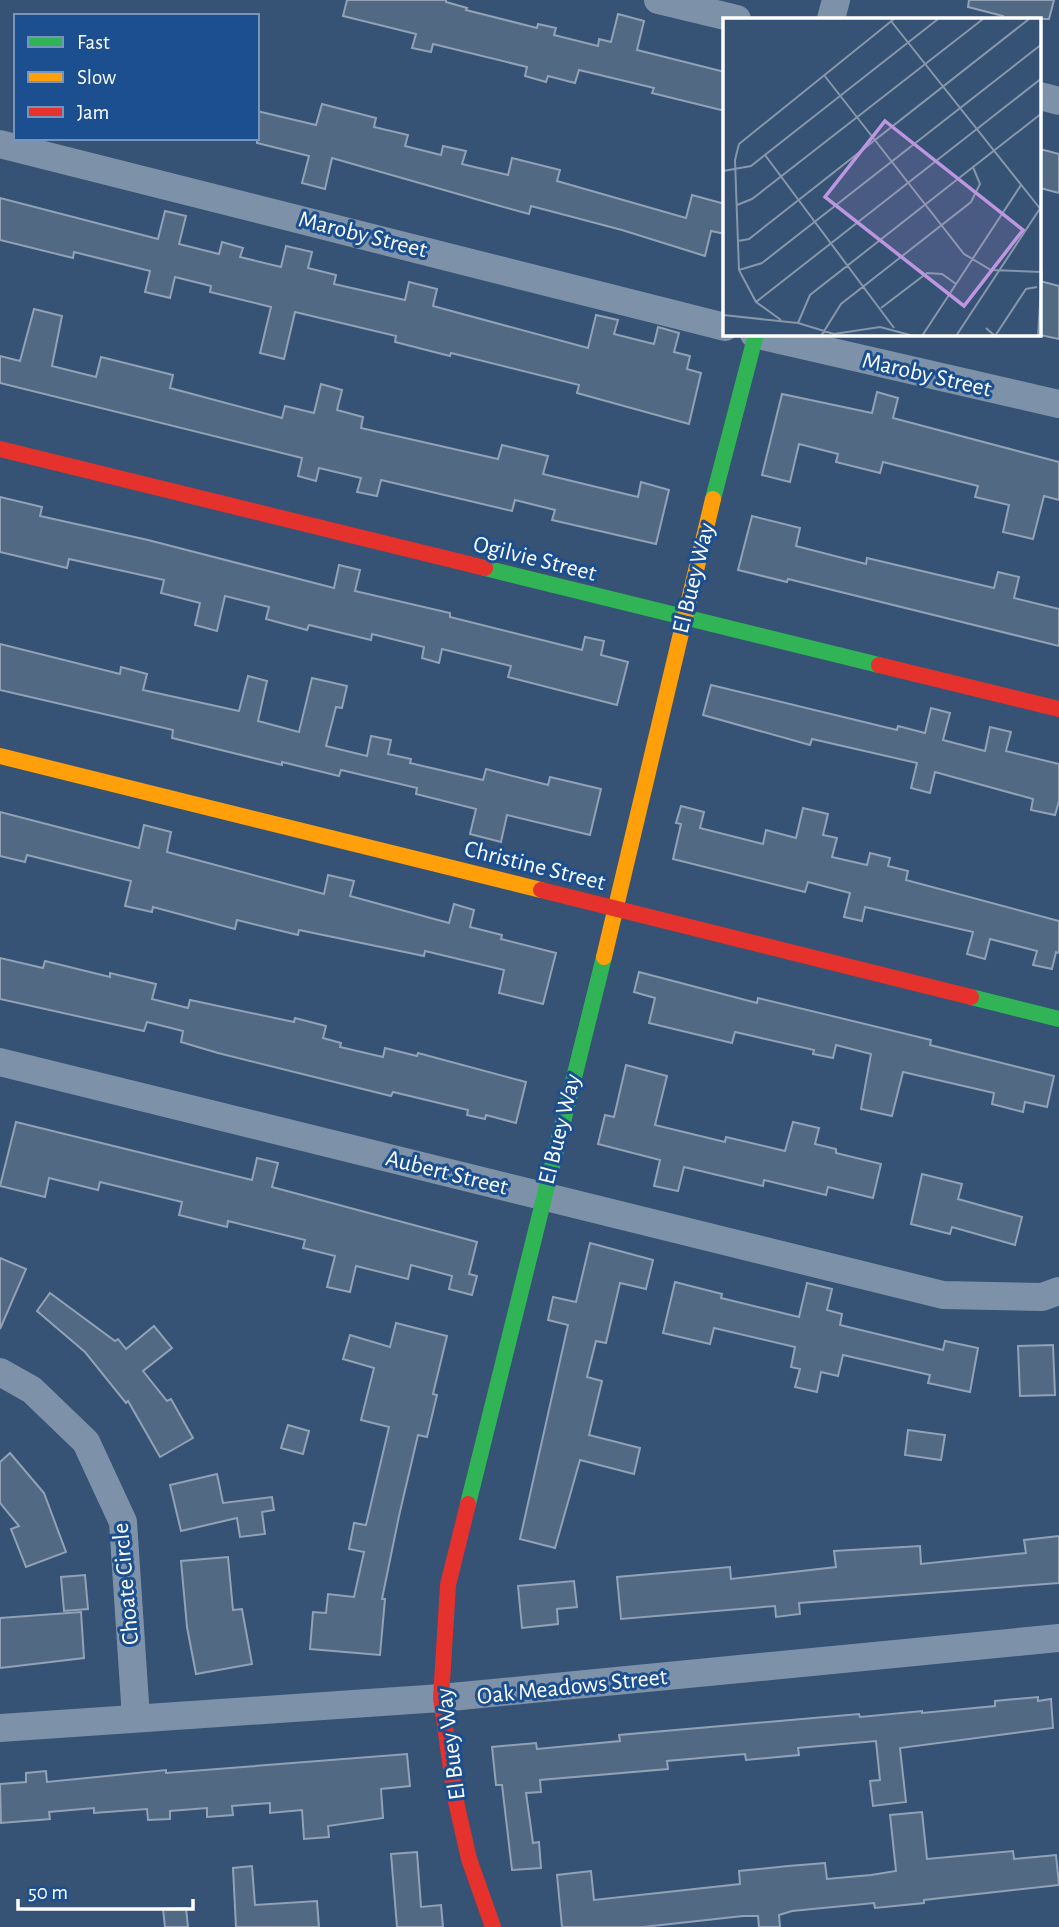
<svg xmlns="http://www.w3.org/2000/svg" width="1059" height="1927" font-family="'Alegreya Sans',sans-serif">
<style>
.building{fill:#526984;stroke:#92a2b6;stroke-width:2}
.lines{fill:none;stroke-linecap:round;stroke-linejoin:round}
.street{stroke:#7d92a8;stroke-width:28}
.fast{stroke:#30b455;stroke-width:16}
.slow{stroke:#ff9f0a;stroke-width:16}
.jam{stroke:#e5322d;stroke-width:16}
.labels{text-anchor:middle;stroke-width:6;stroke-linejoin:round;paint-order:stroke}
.street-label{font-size:24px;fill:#fff;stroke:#1b4f8f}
.inset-road{fill:none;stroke:#8697ac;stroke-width:2}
.view{fill:#bd96df;fill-opacity:0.15;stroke:#bd96df;stroke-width:3.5}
.inset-edge{fill:none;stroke:#fff;stroke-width:3.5}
</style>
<rect width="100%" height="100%" fill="#365274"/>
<!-- building -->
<g class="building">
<path d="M347 0H446V2L467 8 466 10 537 28 538 24 556 28 554 35 598 46 599 39 611 42 618 14 644 21 637 50 725 72V111L652 93 654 88 579 70 575 83 548 76 546 82 525 76 527 67 433 44 431 52 412 48 416 34 343 16Z"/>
<path d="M969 0H1054L1049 19H1002L1003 16 968 7Z"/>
<path d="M322 104 376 118 374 127 408 135 405 146 441 155 443 146 466 151 462 164 508 175 512 158 560 170 557 181 686 218 692 195 725 204V234L711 231 705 256 622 230 531 206 529 214 500 206 332 158 325 189 302 183 309 156 257 143V111L316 125Z"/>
<path d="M1040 149 1059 154V193L1040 188Z"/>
<path d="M0 198 158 239 165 211 186 216 179 244 219 254 222 242 243 248 240 257 281 267 286 246 312 252 308 268 336 275 334 284 405 300 409 282 437 289 433 306 588 348 596 315 618 320 614 334 654 344 658 327 679 333 674 352 690 356 687 369 701 373 689 424 577 393 579 385 451 353 450 356 395 342 396 336 295 312 284 359 260 353 271 307 210 292 211 286 175 277 170 298 145 292 150 271 74 252 73 258 0 240Z"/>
<path d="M1040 281 1059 286V339L1040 335Z"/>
<path d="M34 309 62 316 52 366 96 377 101 357 173 375 170 388 282 418 285 406 314 413 321 384 342 390 337 410 363 417 361 428 498 459 502 445 548 456 543 474 638 497 641 482 669 490 656 544 552 520 555 510 515 500 512 511 381 480 377 496 357 492 361 478 319 468 316 481 298 476 302 458 0 383V356L20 361Z"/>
<path d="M877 392 898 398 893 418 1059 462V500L1044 496 1033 539 1003 532 1009 505 975 497 978 486 883 462 880 473 836 462 838 454 799 444 790 482 762 475 782 394 872 413Z"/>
<path d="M0 497 42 507 40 516 148 540 334 588 339 565 360 570 355 591 450 613V617L582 650 585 637 604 641 601 655 628 662 617 705 508 677 511 666 442 649 439 663 422 658 424 647 372 634 371 640 309 625 307 630 266 619 269 607 225 596 217 631 195 625 200 603 161 593 164 580 69 559 67 568 0 552Z"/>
<path d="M752 516 800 528 796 546 866 564 867 558 994 588 998 572 1019 577 1014 598 1059 609V646L788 579 787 582 738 570Z"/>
<path d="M0 644 120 674 121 667 147 674 143 690 239 711 248 676 267 681 258 721 299 732 312 678 347 686 342 708 336 707 326 746 367 756 371 736 391 740 388 754 411 759 410 763 483 780 486 769 548 785 550 777 601 789 590 835 507 815 501 842 470 834 476 809 416 794 417 788 341 770 339 776 282 762V765L172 738 173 730 0 690Z"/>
<path d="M711 685 897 730 898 726 925 733 931 708 950 713 943 740 985 751 990 727 1011 732 1006 751 1059 764V801L1055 815 1031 810 1033 799 935 772 930 793 911 788 917 763 812 739 810 745 703 715Z"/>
<path d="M681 806 704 812 700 828 763 844 766 830 796 838 803 808 828 814 823 835 837 838 832 857 867 865 870 853 890 858 888 866 908 871 906 880 1059 921V953L1056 952 1052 969 1033 965 1037 951 990 939 985 959 967 954 973 932 865 907 862 921 844 917 850 893 808 882 805 892 673 859 681 824 676 823Z"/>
<path d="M0 812 139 848 144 825 171 832 167 852 324 894 328 875 354 881 350 896 449 923 454 904 474 910 470 927 502 935 501 939 556 953 543 1004 499 993 504 970 425 951 424 956 299 930 298 935 237 920 235 929 153 907 152 912 125 906 131 881 27 855 25 862 0 856Z"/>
<path d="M0 958 43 968 45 961 110 977V973L156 984 152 999 188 1008 190 1000 294 1022 295 1018 326 1026 323 1038 341 1043 340 1047 383 1057 385 1048 417 1056 418 1053 526 1082 516 1123 486 1115 485 1119 467 1115 468 1110 393 1092 391 1096 218 1053 181 1042 183 1031 147 1022 144 1031 0 999Z"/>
<path d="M639 972 757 1003 758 998 931 1040 930 1045 1054 1076 1047 1107 1025 1102 1023 1112 992 1104 994 1093 903 1072 892 1116 861 1109 871 1054 836 1045 833 1058 813 1054 814 1050 735 1032 732 1043 649 1023 655 998 634 992Z"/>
<path d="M626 1065 667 1076 655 1125 725 1142 726 1137 785 1151 793 1122 819 1128 815 1144 836 1149V1153L881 1164 873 1198 828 1187 826 1195 764 1180 763 1186 684 1167 678 1191 654 1186 660 1160 598 1144 605 1115 614 1117Z"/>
<path d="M16 1122 252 1180 257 1158 278 1163 272 1187 477 1242 469 1274 477 1276 472 1295 449 1289 452 1276 411 1265 408 1279 356 1266 350 1292 327 1287 335 1256 303 1248 305 1240 228 1221 227 1227 179 1215 182 1202 100 1182 98 1190 49 1178 45 1197 0 1186Z"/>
<path d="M922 1174 962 1184 958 1199 1022 1217 1015 1245 952 1227 950 1234 911 1224Z"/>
<path d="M590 1243 653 1260 646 1289 620 1283 606 1343 596 1341 587 1377 602 1381 589 1435 640 1448 634 1474 580 1460 555 1548 520 1539 568 1325 548 1320 553 1297 576 1302Z"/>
<path d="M0 1258 26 1269 0 1329Z"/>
<path d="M675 1282 722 1294 721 1298 799 1317 807 1283 832 1289 827 1310 842 1314 840 1325 943 1350 945 1341 978 1348 970 1392 928 1383 930 1375 843 1355 838 1376 821 1372 817 1392 795 1387 800 1369 791 1367 795 1347 714 1328 710 1344 663 1333Z"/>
<path d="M50 1293 115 1341 118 1339 126 1349 154 1326 172 1348 143 1371 167 1401 171 1399 193 1438 160 1457 128 1401 126 1403 85 1352 37 1311Z"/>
<path d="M396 1323 447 1336 433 1394 437 1395 427 1437 418 1435 399 1516 382 1599H385L380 1655 310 1649 313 1612 326 1613 328 1594 354 1597 364 1552 349 1549 354 1523 366 1525 389 1427 361 1420 374 1368 343 1359 350 1335 390 1347Z"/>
<path d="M1053 1345 1055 1395 1020 1396 1018 1346Z"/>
<path d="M288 1425 309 1431 303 1454 281 1448Z"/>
<path d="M908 1430 945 1435 941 1460 905 1455Z"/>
<path d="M10 1453 44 1493 66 1552 26 1567 11 1529 19 1526 0 1503V1462Z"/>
<path d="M217 1474 223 1503 272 1497 274 1510 262 1512 265 1534 240 1537 237 1518 181 1531 170 1485Z"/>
<path d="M1059 1536V1583L799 1603 800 1614 776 1617 775 1606 621 1619 617 1577 730 1567 731 1579 836 1567 834 1551 920 1546 921 1564 1026 1553 1024 1540Z"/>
<path d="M228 1557 233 1610 242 1609 252 1664 196 1674 187 1627 181 1561Z"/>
<path d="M85 1575 88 1609 64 1611 61 1577Z"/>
<path d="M574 1581 577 1607 557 1609 558 1624 522 1628 518 1586Z"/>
<path d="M81 1612 84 1658 0 1668V1618Z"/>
<path d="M1038 1697V1701L1051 1699 1053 1728 900 1748 906 1802 873 1806 870 1781 880 1780 876 1741 798 1748 799 1755 746 1760 745 1754 667 1761 668 1769 540 1780 541 1792 526 1793 533 1843 539 1842 541 1868 512 1870 502 1785H496L492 1747 536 1743 537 1749 620 1741 619 1735 859 1714 860 1717 922 1711V1713L995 1706V1701Z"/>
<path d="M407 1754 410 1786 381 1789 383 1818 328 1826 329 1837 304 1839 302 1810 270 1813V1803L232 1806 233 1815 207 1817V1808L170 1811V1819L148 1820 147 1809 94 1813V1808L49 1812 50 1819 1 1823 0 1784 26 1782V1773L46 1771 47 1782 166 1770V1773Z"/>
<path d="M922 1812 927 1859 1013 1851 1014 1859 1056 1855 1059 1885 924 1900V1903L875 1908 874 1903 792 1911 779 1915 780 1927H759L758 1916H743L643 1927H562L557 1875 591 1871 594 1900 740 1884 739 1871 788 1866 825 1863 827 1879 871 1875 896 1871 890 1815Z"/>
<path d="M417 1852 421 1907 441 1905 443 1927H397L391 1854Z"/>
<path d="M252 1866 255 1905 317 1901 319 1927H236L233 1868Z"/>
<path d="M186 1908 188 1927H165L163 1909Z"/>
</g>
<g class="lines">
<!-- street -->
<g class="street">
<path d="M658 0 737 19"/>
<path d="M831 19 836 0"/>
<path d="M1040 96 1059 101"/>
<path d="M0 144 725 327"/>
<path d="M754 334 1059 404"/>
<path d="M0 1062 943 1295 1042 1297 1059 1291"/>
<path d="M0 1372 32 1390 86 1442 123 1522 136 1718"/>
<path d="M0 1728 441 1698 1059 1638"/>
</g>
<!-- fast -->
<g class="fast">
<path d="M713 499 756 334"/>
<path d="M485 568 879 665"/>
<path d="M971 997 1059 1019"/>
<path d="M468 1504 604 957"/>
</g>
<!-- slow -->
<g class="slow">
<path d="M0 756 541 890"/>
<path d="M604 957 713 499"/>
</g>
<!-- jam -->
<g class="jam">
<path d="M0 449 485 568"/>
<path d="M879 665 1059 709"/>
<path d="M541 890 971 997"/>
<path d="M468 1504 448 1585 441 1698 455 1797 469 1859 493 1927"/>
</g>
</g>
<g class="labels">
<!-- street labels -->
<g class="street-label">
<text transform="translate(363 234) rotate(14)" y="8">Maroby Street</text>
<text transform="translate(927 374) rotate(13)" y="8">Maroby Street</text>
<text transform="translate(535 558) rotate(14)" y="8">Ogilvie Street</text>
<text transform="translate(693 578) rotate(-76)" y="8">El Buey Way</text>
<text transform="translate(535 865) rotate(14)" y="8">Christine Street</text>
<text transform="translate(559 1129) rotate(-76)" y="8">El Buey Way</text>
<text transform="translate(447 1172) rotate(14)" y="8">Aubert Street</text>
<text transform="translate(125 1584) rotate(-95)" y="8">Choate Circle</text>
<text transform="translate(572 1686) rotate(-6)" y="8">Oak Meadows Street</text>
<text transform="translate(450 1744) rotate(-97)" y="8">El Buey Way</text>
</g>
</g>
<!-- overview -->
<g transform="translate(723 18)">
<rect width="318" height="318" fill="#365274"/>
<path class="inset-road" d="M168 3 319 193M101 57 241 236 268 252 319 254M42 137 171 310M0 153 28 148 215 1M14 187 29 181 260 1M15 223 26 221 306 1M16 252 39 245 319 26M33 284 319 60M158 290 204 255 219 256 233 266M0 297 75 305 111 316 157 309 191 318M58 302 33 284 16 252 12 142 16 126 171 1M75 305 87 277 319 95M263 310 272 318 303 271 314 269M98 318 118 286 248 184 257 166 250 149M199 318 298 167M233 318 318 189M315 318 319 253"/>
<path class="view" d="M162 103 300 212 241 288 102 179Z"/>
<rect width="318" height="318" class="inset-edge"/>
</g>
<!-- legend -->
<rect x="14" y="14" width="245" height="126" fill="#1b4f8f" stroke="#7695bc" stroke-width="2"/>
<rect x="28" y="37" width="35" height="10" fill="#30b455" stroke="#7695bc" stroke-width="2"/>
<text x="77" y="49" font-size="21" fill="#ffffff">Fast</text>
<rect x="28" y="72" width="35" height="10" fill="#ff9f0a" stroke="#7695bc" stroke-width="2"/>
<text x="77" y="84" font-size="21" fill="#ffffff">Slow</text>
<rect x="28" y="107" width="35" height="10" fill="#e5322d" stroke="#7695bc" stroke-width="2"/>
<text x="77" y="119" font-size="21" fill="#ffffff">Jam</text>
<!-- scale -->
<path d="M18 1899v10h175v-10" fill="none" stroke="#ffffff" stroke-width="3.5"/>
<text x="28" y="1899" font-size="21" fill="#ffffff" stroke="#1b4f8f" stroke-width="5" paint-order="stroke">50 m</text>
</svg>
